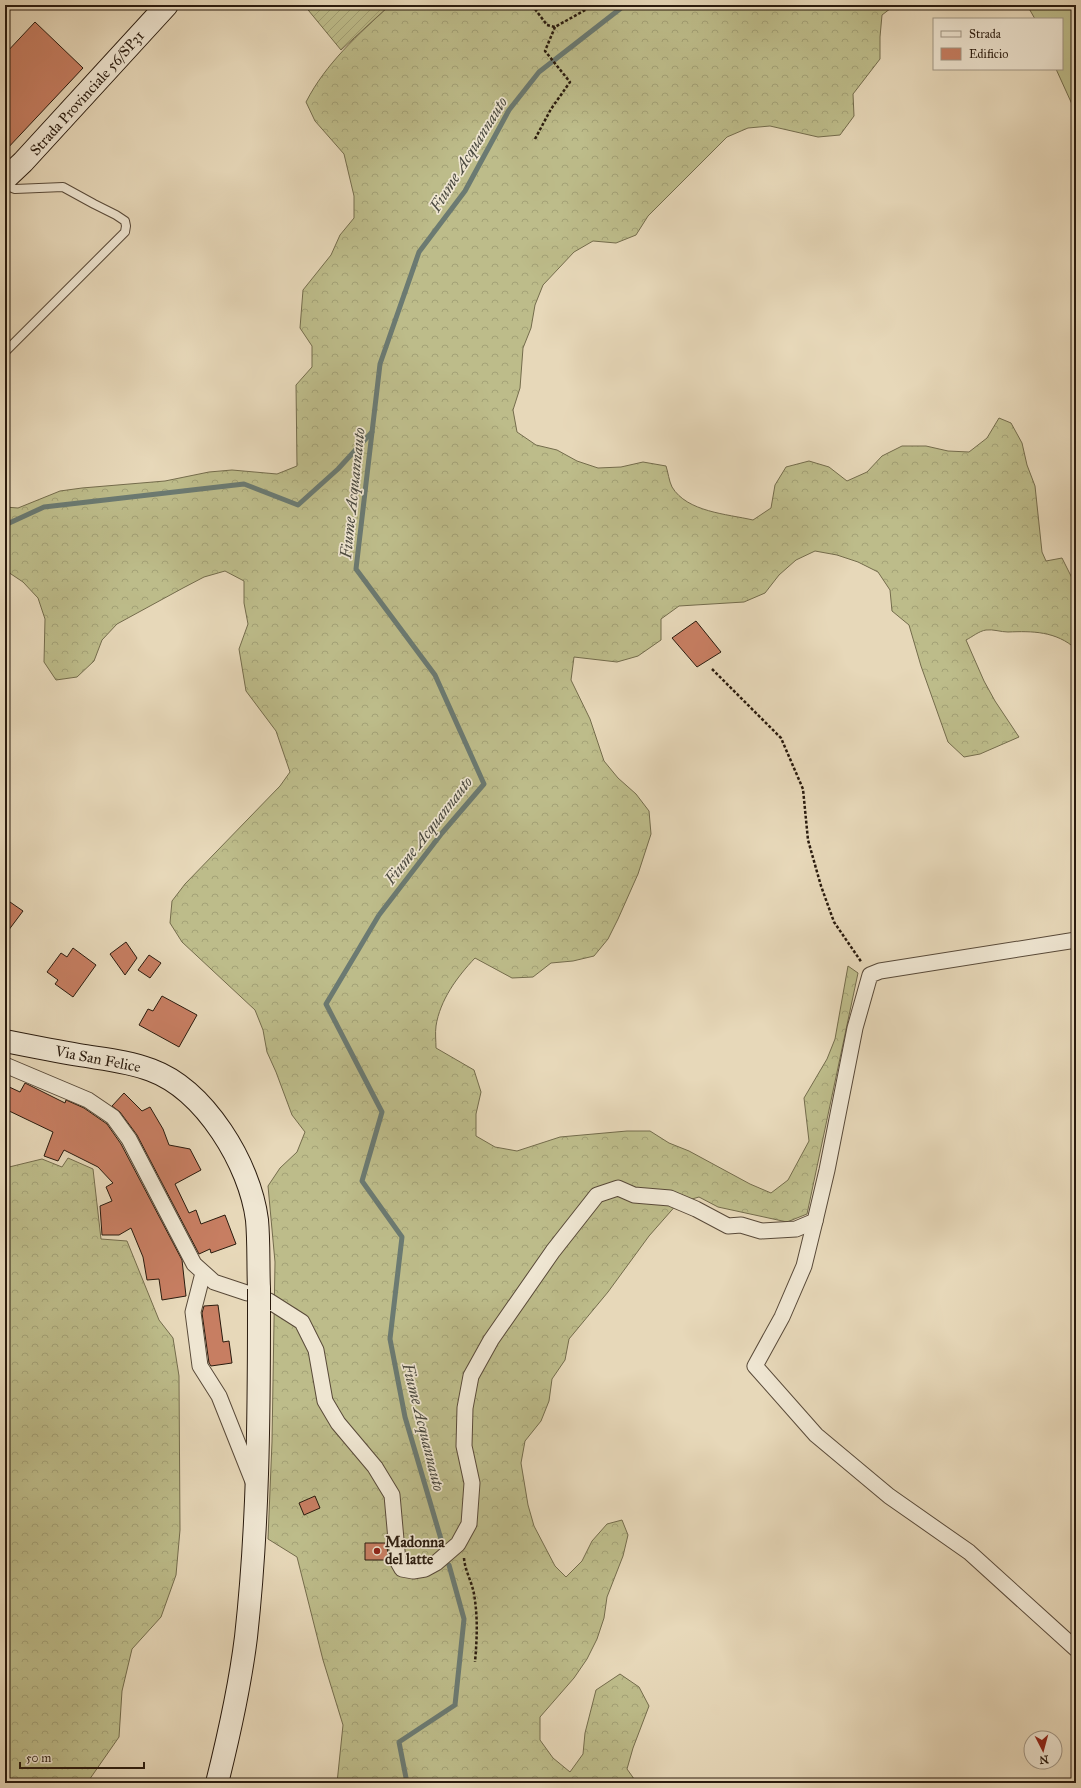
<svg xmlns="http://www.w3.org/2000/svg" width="1081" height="1788" font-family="'IM FELL Great Primer',serif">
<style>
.grass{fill:#bdbc8a;stroke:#746c4c}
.forest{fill:url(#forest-crowns);stroke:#746c4c}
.garden{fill:url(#garden-furrows);stroke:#746c4c}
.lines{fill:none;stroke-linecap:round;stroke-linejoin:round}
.stream{stroke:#6b7a72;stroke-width:5}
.building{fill:#c77e62;stroke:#2a1b0e}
.lane-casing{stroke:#594a39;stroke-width:10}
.street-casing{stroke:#594a39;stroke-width:17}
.secondary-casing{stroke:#2a1b0e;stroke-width:24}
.path{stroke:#2a1b0e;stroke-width:2.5;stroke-dasharray:3 2;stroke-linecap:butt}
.lane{stroke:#efe6d2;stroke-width:8}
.street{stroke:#efe6d2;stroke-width:15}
.secondary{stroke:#efe6d2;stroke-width:22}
.secondary-bridge-casing{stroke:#2a1b0e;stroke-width:24;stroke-linecap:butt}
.secondary-bridge{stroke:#efe6d2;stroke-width:22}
.poi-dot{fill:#8f2418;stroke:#efe6d2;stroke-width:1.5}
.labels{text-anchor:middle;stroke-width:3.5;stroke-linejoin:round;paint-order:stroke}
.street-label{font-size:15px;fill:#2a1b0e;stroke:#efe6d2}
.poi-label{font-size:15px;font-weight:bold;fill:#2a1b0e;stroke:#efe6d2;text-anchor:start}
.water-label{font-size:16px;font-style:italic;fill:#4b4a40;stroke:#efe6d2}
</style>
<defs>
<pattern id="forest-crowns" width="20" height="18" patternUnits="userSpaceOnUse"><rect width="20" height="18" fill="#bdbc8a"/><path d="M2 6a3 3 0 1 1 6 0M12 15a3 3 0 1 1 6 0" fill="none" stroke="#a3a176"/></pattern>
<pattern id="garden-furrows" width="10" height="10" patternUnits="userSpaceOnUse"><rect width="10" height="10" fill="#bdbc8a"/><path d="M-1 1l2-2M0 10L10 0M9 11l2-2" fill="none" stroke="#a3a176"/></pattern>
</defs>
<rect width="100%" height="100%" fill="#e7d8b9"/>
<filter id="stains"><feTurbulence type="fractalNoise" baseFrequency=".005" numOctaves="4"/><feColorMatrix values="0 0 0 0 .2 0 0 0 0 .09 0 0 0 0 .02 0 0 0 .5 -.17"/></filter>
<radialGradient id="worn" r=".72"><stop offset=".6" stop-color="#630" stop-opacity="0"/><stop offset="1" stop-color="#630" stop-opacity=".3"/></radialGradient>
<!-- grass -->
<path class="grass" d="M1027 5H1033L1039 9 1048 5H1076V113L1056 69H1062V19H1035Z"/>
<!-- forest -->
<g class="forest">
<path d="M390 5H895L882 15 880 37V59L853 94 854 116 840 135 818 137 770 126 748 128 727 137 648 216 636 235 616 243 593 241 574 252 543 285 535 305 531 328 523 348 520 388 513 410 517 432 536 445 557 450 577 461 598 468 621 467 643 462 666 466C668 472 669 481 672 487 687 512 727 514 753 520L771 508 775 485 786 467 809 461 829 467 847 481 867 472 882 456 902 446H926L948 451 969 452 987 438 999 418 1011 423 1022 443 1027 465 1035 486 1042 552 1046 561 1062 558 1072 578 1076 598V649C1056 631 1032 631 1008 632 1001 632 993 629 986 630 979 631 972 637 966 640L984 681 995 701 1019 737 980 754 964 757 948 742 921 666 909 625 892 611 890 590 878 572 858 562 837 555 815 551 796 560 779 575 765 593 744 602 679 606 661 619V640L638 656 617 662 574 657 571 680 590 719 604 761 618 778 636 794 649 811 651 834 638 874 618 919 608 939 594 956 573 961 551 963 533 977 512 978 475 958C457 977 440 1000 436 1026 435 1033 436 1041 436 1048L474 1070 481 1092 476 1114V1136L495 1147 517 1151 560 1137 627 1131H650L669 1143 689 1151 750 1184 771 1193 788 1180 809 1141 804 1098 827 1059 835 1039 848 966 858 973 807 1214 787 1222 718 1207 699 1197 678 1203 649 1236 608 1292 569 1339 565 1360 552 1379 549 1401 541 1421 525 1441 521 1463 528 1505 534 1526 555 1566 566 1577 582 1561 592 1541 607 1524 622 1520 628 1535 623 1556 607 1597 604 1618 597 1639 587 1659 574 1678 540 1717V1740L553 1758 570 1772 583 1754 585 1733 596 1690 620 1674 639 1687 649 1706 633 1748 627 1769 637 1783H337L343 1725 323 1660 297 1557 268 1539 272 1442 275 1262 268 1186 280 1168 297 1152 305 1132 292 1115 276 1072 267 1052 263 1030 255 1010 182 942 170 923 172 901 185 884 280 786 290 772 276 731 246 691 239 649 248 624 244 603V581L225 571 204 577 183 588 117 624 102 640 94 661 77 677 56 680 44 662 45 619 38 598 23 582 5 570V507L18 508 60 491 82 488 165 481 209 472 232 470 277 474 297 466 296 385 312 367V346L300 328 303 290 331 255 340 235 354 218V196L344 154 315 121 306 102C326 63 358 35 390 5Z"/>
<path d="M68 1158 93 1169 101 1239 127 1241 159 1320 173 1338 179 1376 180 1530 176 1575 161 1617 132 1649 122 1691 119 1737 87 1783H5V1168L42 1159 62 1167Z"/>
</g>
<!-- garden -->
<path class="garden" d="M304 5H390L341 50Z"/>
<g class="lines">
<!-- stream -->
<g class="stream">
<path d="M5 525 44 507 244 484 298 505 338 469 372 432"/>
<path d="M443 1546 405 1417 390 1339 402 1237 362 1181 382 1112 326 1004 379 915 442 833 484 784 435 675 356 569 380 364 419 252 465 191 509 110 539 72 625 5"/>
<path d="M407 1783 399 1742 455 1705 464 1619 449 1565"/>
</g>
</g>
<!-- building -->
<g class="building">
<path d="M35 22 83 68 5 151V54Z"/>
<path d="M696 621 721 652 697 667 672 638Z"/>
<path d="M10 902 23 911 5 935V909Z"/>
<path d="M126 942 137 958 125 975 110 954Z"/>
<path d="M73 948 96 965 73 997 55 984 58 980 47 972 61 953 67 957Z"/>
<path d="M149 955 161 963 150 978 138 970Z"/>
<path d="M162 996 197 1015 179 1047 139 1025 148 1009 153 1011Z"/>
<path d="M25 1083 65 1103 66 1100 84 1108 107 1124 121 1144 182 1260 186 1296 162 1300 159 1279 147 1280 143 1257 131 1228 119 1235H102L100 1206 112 1201 106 1187 113 1183 98 1167 64 1150 58 1161 44 1156 53 1132 5 1109V1085L20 1092Z"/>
<path d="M124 1093 142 1111 150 1107 163 1129 169 1145 190 1149 201 1170 175 1184 189 1213 196 1210 201 1224 225 1215 236 1244 211 1253 210 1249 199 1254 137 1135 120 1112 112 1106Z"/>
<path d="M218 1305 223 1342 229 1341 232 1363 211 1366 209 1363 202 1313 204 1306Z"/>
<path d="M315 1496 320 1508 304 1515 299 1503Z"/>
<path d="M365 1543H387L388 1560H365Z"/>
</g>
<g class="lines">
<!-- lane casing -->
<g class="lane-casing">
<path id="lane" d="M5 185 15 189 63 187 94 204 116 215 125 221 126 226 125 232 5 352"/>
</g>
<!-- street casing -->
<g class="street-casing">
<g id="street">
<path d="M5 1065 88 1100 113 1117 129 1139 194 1264 214 1282 247 1293"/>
<path d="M815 1221 804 1266 782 1317 755 1366 816 1435 889 1496 969 1552 1076 1649"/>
<path d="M203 1273 193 1312 200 1366 219 1396 254 1484"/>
<path d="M269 1301 302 1322 316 1350 325 1401 338 1423 375 1467 392 1495 398 1562 402 1569 413 1571 425 1569 436 1563 458 1544 469 1524 472 1483 464 1446 465 1408 471 1376 491 1340 553 1251 597 1195 618 1188 634 1195 670 1198 696 1209 728 1226 741 1225 761 1231 796 1229 815 1221 827 1170 855 1028 870 975 880 971 1076 940"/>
</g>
</g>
<!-- secondary casing -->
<g class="secondary-casing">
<g id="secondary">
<path d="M5 179 23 162 167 5"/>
<path d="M5 1041C30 1046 55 1051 79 1055 103 1059 128 1061 151 1070 205 1090 250 1164 257 1220 259 1242 258 1266 259 1289"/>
<path d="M217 1783C229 1735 240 1686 246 1637 258 1529 259 1419 259 1310"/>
</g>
</g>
<!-- path -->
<g class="path">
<path d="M532 5 547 25 555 27 594 5"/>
<path d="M535 139 551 109 570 82 545 51 555 27"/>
<path d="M712 669 781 738 803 789 808 840 821 886 834 922 862 963"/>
<path d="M464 1558C465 1571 472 1582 474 1594 478 1617 477 1639 475 1662"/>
</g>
<!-- lane -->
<use href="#lane" class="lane"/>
<!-- street -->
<use href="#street" class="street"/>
<!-- secondary -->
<use href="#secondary" class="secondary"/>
<!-- secondary-bridge casing -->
<g class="secondary-bridge-casing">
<path id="secondary-bridge" d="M259 1289V1310"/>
</g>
<!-- secondary-bridge -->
<use href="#secondary-bridge" class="secondary-bridge"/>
</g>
<!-- markers -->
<circle class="poi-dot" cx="377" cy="1551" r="4"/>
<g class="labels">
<!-- street labels -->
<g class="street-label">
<text transform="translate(87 93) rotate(-48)" y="5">Strada Provinciale 56/SP31</text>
<text transform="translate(98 1059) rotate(11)" y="5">Via San Felice</text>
</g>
<!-- poi labels -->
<g class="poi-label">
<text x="385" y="1547">Madonna<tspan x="385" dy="17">del latte</tspan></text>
</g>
<!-- water labels -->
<g class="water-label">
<text transform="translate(468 154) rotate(-58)" y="6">Fiume Acquannauto</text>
<text transform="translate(352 493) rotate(-84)" y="6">Fiume Acquannauto</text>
<text transform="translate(428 830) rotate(-52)" y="6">Fiume Acquannauto</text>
<text transform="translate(424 1427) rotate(76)" y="6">Fiume Acquannauto</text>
</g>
</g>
<!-- margin -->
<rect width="1081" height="1788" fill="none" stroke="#e7d8b9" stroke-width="20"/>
<rect x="6" y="6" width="1069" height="1776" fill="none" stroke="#2a1b0e" stroke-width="2"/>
<rect x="10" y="10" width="1061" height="1768" fill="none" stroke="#2a1b0e"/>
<!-- legend -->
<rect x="933" y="18" width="130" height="52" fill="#efe6d2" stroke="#a09584"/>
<rect x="941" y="31" width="20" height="6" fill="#efe6d2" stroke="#a09584"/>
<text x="969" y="38" font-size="12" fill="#2a1b0e">Strada</text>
<rect x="941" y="48" width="20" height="12" fill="#c77e62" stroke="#a09584"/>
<text x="969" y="58" font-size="12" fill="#2a1b0e">Edificio</text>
<!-- north arrow -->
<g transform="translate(1043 1750) rotate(174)"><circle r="19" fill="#efe6d2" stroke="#a09584"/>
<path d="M0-3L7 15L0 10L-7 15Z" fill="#8f2418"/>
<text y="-6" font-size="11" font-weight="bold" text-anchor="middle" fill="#2a1b0e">N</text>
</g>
<!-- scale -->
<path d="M20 1762v6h124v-6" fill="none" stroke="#2a1b0e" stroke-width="2"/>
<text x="26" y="1762" font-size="12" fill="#2a1b0e" stroke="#efe6d2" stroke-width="3" paint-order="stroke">50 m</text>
<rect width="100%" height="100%" filter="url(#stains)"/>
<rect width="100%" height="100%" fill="url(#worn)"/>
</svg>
